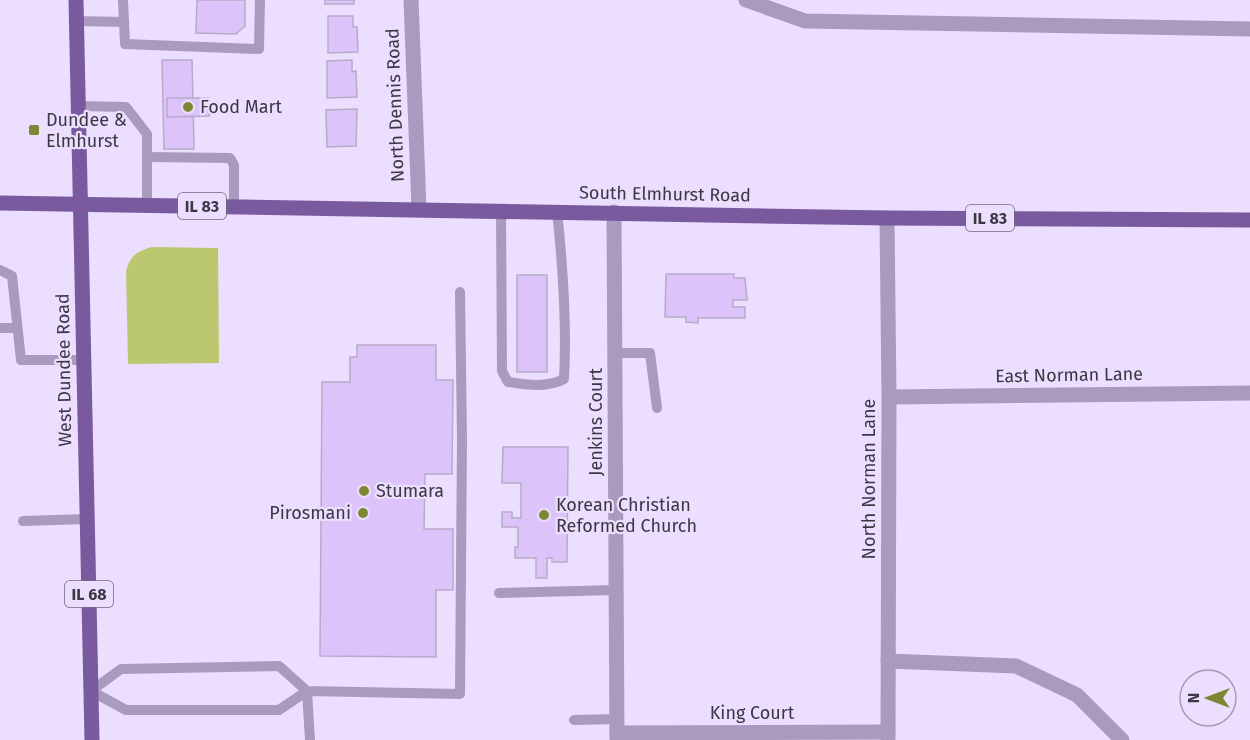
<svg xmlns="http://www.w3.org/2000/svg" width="1250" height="740" font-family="'Fira Sans',sans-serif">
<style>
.green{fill:#bbc870}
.building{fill:#dcc4fa;stroke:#b7aac9;stroke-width:1.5}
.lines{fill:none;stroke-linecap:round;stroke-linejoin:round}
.lane{stroke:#ab9ac0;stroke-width:10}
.street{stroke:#ab9ac0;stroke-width:15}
.primary{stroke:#7a5a9e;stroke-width:15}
.poi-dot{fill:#7c8733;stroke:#ecdefe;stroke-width:2}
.labels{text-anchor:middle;stroke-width:4.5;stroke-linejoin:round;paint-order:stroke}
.shield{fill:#ecdefe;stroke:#71697b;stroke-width:1.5}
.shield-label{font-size:16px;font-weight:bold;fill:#3c3743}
.street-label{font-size:18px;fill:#3c3743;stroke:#ecdefe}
.poi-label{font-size:18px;fill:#3c3743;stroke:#ecdefe;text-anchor:start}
</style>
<rect width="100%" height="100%" fill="#ecdefe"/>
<!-- green -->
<path class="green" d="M152 247 218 248 219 363 128 364 126 271C130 256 137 251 152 247Z"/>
<!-- building -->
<g class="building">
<path d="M197 0H245V26L236 34 196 33Z"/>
<rect x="325" y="0" width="29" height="4"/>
<path d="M328 16H353V27H357L358 52 328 53Z"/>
<path d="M162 60H192L194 149H164Z"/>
<path d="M352 60V72L356 71 357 97 327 98V61Z"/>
<path d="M167 98H209V116L167 117Z"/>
<path d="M357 109 356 146 327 147 326 110Z"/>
<path d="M666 274H734V278H745L747 300H733V307H745V318H698V323L686 322V317H665Z"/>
<rect x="517" y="275" width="30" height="97"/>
<path d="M357 345H436V380H453L452 474H425L424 529H453V590H436V657L320 656 322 382H350V357H357Z"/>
<path d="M503 447H568L567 562H552V558H547V578H536V558H515V547H518V527H502V512H512V518H521V483H502Z"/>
</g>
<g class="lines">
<!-- lane -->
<g class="lane">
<path d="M123 0 125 44 259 49 260 0"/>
<path d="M76 21 124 22"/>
<path d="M78 106 126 107 147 134V205"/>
<path d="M147 157 230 158 234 165V206"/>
<path d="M501 210 502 371 508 382C527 385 547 388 564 379 567 323 563 267 557 211"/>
<path d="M0 270 12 276 21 360H83"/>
<path d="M0 328H17"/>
<path d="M615 353H650L657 408"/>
<path d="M23 521 87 519"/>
<path d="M499 593 616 590"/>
<path d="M574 720 617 719"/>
<path d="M310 740 307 691 279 666 121 669 91 691 126 710H279L307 691 460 694 462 439 460 292"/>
</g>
<!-- street -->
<g class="street">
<path d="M411 0 419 209"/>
<path d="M746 0 805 21 1250 29"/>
<path d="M614 212 617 740"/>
<path d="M887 218 889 397 888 740"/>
<path d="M889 397 1250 393"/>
<path d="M888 661 1016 666 1077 695 1122 740"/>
<path d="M617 733 888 732"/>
</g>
<!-- primary -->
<g class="primary">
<path d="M76 0 92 740"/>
<path d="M0 203 887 218 1250 220"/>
</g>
</g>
<!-- markers -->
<g class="poi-dot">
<circle cx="188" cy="107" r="6"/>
<rect x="28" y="124" width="12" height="12" rx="3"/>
<circle cx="364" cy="491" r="6"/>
<circle cx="363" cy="513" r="6"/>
<circle cx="544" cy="515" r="6"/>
</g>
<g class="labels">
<!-- shield labels -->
<g class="shield">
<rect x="178" y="193" width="48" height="26" rx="4.5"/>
<rect x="966" y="205" width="48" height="26" rx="4.5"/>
<rect x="65" y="581" width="48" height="26" rx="4.5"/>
</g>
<g class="shield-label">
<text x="202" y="212">IL 83</text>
<text x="990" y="224">IL 83</text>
<text x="89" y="600">IL 68</text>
</g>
<!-- street labels -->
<g class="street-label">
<text transform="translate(395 105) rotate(-92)" y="6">North Dennis Road</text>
<text transform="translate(665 194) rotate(1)" y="6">South Elmhurst Road</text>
<text transform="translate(64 370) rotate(-91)" y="6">West Dundee Road</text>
<text transform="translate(1069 375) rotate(-1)" y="6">East Norman Lane</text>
<text transform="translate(596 422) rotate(-90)" y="6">Jenkins Court</text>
<text transform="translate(869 479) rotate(-90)" y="6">North Norman Lane</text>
<text x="752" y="719">King Court</text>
</g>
<!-- poi labels -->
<g class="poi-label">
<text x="200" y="113">Food Mart</text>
<text x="46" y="126">Dundee &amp;<tspan x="46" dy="21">Elmhurst</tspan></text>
<text x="376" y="497">Stumara</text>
<text x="556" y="511">Korean Christian<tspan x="556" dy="21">Reformed Church</tspan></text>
<text x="351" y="519" text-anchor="end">Pirosmani</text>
</g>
</g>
<!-- north arrow -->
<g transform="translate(1208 698) rotate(270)"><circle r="28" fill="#ecdefe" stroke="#a69bb3" stroke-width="1.5"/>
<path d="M0-4.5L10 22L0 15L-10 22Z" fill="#7c8733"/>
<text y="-9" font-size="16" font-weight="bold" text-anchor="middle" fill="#3c3743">N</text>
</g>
</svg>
